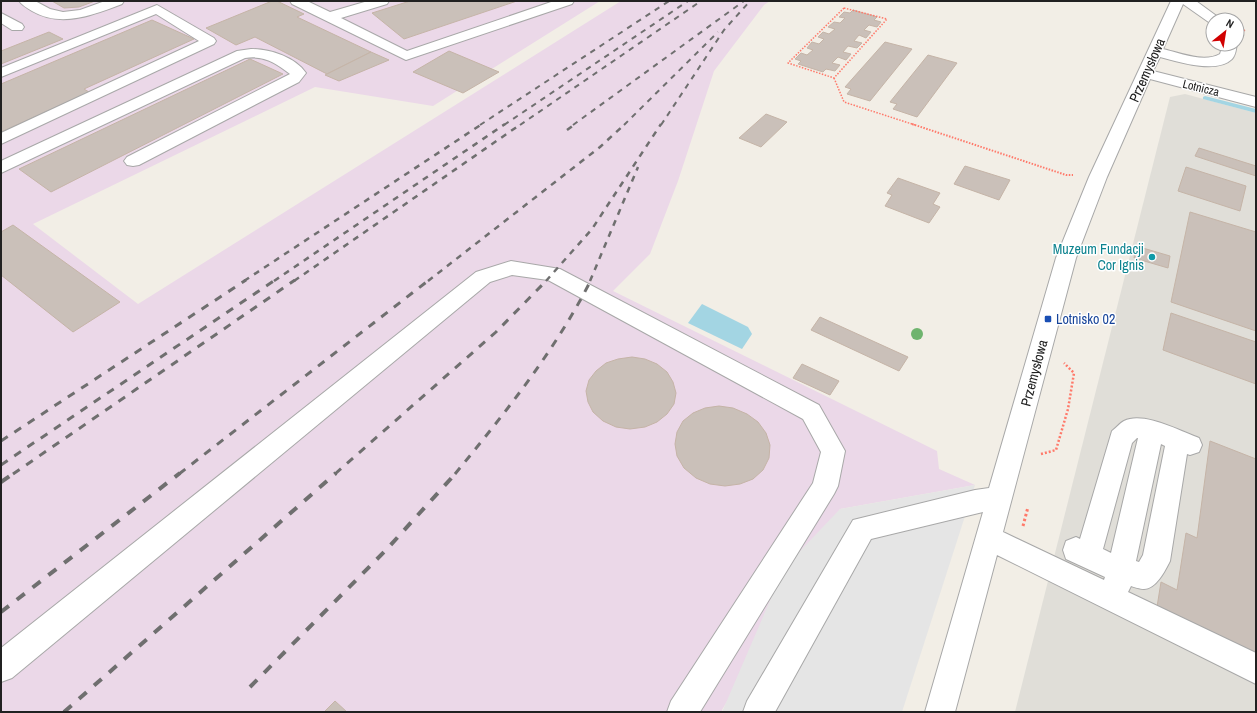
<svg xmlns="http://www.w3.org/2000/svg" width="1257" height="713" font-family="'Archivo Narrow',sans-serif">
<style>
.industrial{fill:#ebd8e8}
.airport{fill:#e0ded8}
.parking{fill:#e5e5e5}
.water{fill:#a3d5e3}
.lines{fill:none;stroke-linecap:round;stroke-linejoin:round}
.stream{fill:#a3d5e3;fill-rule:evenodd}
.building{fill:#cac0b9;stroke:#c5b4a7}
.minor-casing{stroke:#a8a8a8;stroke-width:2}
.path-far3{stroke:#ff796a;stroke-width:1.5;stroke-dasharray:1.5 1.5;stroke-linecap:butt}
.path-far2{stroke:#ff796a;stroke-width:2;stroke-dasharray:1.5 1.5;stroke-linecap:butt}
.path-far1{stroke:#ff796a;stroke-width:2.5;stroke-dasharray:2 2;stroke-linecap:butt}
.path{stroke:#ff796a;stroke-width:3;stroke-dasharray:2.5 2.5;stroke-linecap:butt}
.minor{fill:#fff;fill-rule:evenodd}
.rail-far3{stroke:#6f6f6f;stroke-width:2;stroke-dasharray:5.5 5.5;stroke-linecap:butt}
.rail-far2{stroke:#6f6f6f;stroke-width:2.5;stroke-dasharray:6 6;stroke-linecap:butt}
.rail-far1{stroke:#6f6f6f;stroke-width:3;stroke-dasharray:8 8;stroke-linecap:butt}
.rail{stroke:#6f6f6f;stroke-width:4;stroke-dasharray:10 10;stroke-linecap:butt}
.tree{fill:#6fb46e}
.culture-dot{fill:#0f9aa8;stroke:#fff;stroke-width:1.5}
.transit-dot{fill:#1a4fb4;stroke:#fff;stroke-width:1.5}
.labels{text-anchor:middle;stroke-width:3;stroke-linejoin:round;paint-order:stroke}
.far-street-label{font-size:12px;fill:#212121;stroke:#fff}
.street-label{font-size:14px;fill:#212121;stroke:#fff}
.culture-label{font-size:14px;fill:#0d838f;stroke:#fff;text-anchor:end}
.transit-label{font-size:14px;fill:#164399;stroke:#fff;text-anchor:start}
</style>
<rect width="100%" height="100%" fill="#f2eee6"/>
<!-- industrial -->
<path class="industrial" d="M1 1H600L433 106 315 87 33 224 138 304 621 1H770L764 5 714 71 678 181 650 254 613 291 937 451 939 469 975 485 840 509 722 710V712H1Z"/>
<!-- airport -->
<path class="airport" d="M1185 94 1256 113V712H1015L1170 97Z"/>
<!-- parking -->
<path class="parking" d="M975 485 902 712H722L784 568 840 509Z"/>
<!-- water -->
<path class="water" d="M702 304 748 327 752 334 742 349 688 323Z"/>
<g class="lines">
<!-- stream -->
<path class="stream" d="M1205 96 1256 109V113L1203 99V97Z"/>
</g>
<!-- building -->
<g class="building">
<path d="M52 1H95L79 7 64 8Z"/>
<path d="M272 1H277L304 14 297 17 371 52 327 74 255 37 236 45 206 28Z"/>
<path d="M410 1H517L404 39 372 13Z"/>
<path d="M853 10 877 17 874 20 881 22 877 27 869 25 864 30 871 32 866 38 859 35 854 41 862 43 857 48 848 46 843 52 851 54 846 60 838 57 832 63 840 65 835 71 826 69 823 72 798 64 801 61 795 59 801 53 807 55 813 50 807 48 812 42 819 44 824 39 818 37 823 32 829 34 835 29 828 27 834 22 840 23 845 18 839 17 844 12 850 13Z"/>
<path d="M152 20 194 39 84 89 89 92 1 132V84Z"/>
<path d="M49 32 63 39 1 64V51Z"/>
<path d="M885 42 912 49 870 101 847 94 851 89 845 87Z"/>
<path d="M449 51 499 72 463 93 413 72Z"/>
<path d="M371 52 389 60 339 81 325 75Z"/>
<path d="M928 55 957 63 917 117 893 109 897 104 890 102Z"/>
<path d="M250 59 283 74 51 192 19 169Z"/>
<path d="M766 114 787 122 761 147 739 138Z"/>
<path d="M1199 148 1256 166V176L1195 156Z"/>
<path d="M965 166 1010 180 999 200 954 184Z"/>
<path d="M1186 167 1246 186 1240 211 1178 191Z"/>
<path d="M898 178 940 193 933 204 940 207 929 223 885 206 892 195 887 193Z"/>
<path d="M1190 212 1256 232V331L1171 302Z"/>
<path d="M13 225 120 302 73 332 1 275V232Z"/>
<path d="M1136 246 1170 256 1168 268 1134 258Z"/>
<path d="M1171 313 1256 342V384L1163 350Z"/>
<path d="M820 317 908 357 899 371 811 330Z"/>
<path d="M632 357 645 359 657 364 667 372 673 382 676 393 674 404 667 414 657 422 645 427 630 429 616 427 603 421 593 412 588 402 586 391 589 380 596 371 606 363 618 359Z"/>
<path d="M802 364 839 381 830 395 793 378Z"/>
<path d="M719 406 733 408 747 414 758 422 766 433 770 445 769 458 763 470 753 479 740 484 725 486 710 484 696 478 684 468 677 456 675 444 677 432 683 421 693 413 705 408Z"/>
<path d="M1210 441 1256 459V655L1157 607 1161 582 1177 590 1186 533 1197 538Z"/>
<path d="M335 701 347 712H324Z"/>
</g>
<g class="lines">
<!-- minor casing -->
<g class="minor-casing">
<g id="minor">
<path d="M19 1H35L50 9 63 12 80 10 105 1H124L122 4C93 15 61 28 32 11 27 8 22 5 19 1Z"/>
<path d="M290 1H307L330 12 368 1H389L387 4 341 18 407 51 554 1H574L572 4 406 60 292 4Z"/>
<path d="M1171 1H1196L1222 20H1213V24L1210 23 1183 4 1163 49C1180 53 1204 63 1220 54L1223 44H1237C1236 48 1236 55 1232 59 1217 74 1178 62 1160 57L1153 71 1256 97V107L1150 79 1107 177 1076 258 1003 532 1104 580 1105 577 1066 559 1063 550 1066 541 1076 537 1080 539 1112 431C1116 428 1120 423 1124 421 1143 411 1180 431 1199 438L1202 445 1199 452 1190 455 1187 454 1170 561C1165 571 1156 589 1144 589 1140 589 1134 587 1131 586L1128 592 1256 653V684L997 555 955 712H925L983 512 871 539 775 712H743L747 701 853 520 975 490 989 488 1056 258 1089 177ZM1137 438H1138L1111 553 1103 549 1132 443ZM1161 444 1165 446 1143 555 1139 562 1136 561Z"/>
<path d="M157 5 214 38 216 41 214 44 1 144V133L199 41 156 14 1 77V68Z"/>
<path d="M1 13 22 24 24 27 22 30H12L1 23Z"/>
<path d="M251 49C270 49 295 57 306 73L299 82 139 165 133 166 127 165 124 161 127 157 290 74C276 63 264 55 245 58L1 173V161L237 51Z"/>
<path d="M511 261 560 269 819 405 845 451 838 486 834 494 700 712H667L671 701 813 483 821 452 803 419 548 280 512 275 490 282 12 678 1 682V648L476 272Z"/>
</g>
</g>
<!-- path-far3 -->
<g class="path-far3">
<path d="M844 8 887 19 834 78 788 63Z"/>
<path d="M1237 24 1245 31"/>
<path d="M834 78 844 102 915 125"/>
</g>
<!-- path-far2 -->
<path class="path-far2" d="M912 124 1066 175H1073"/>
<!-- path-far1 -->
<path class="path-far1" d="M1041 454 1056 450 1068 409 1074 373 1064 363"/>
<!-- path -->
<path class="path" d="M1023 526 1028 507"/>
<!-- minor -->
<use href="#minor" class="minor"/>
<!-- rail-far3 -->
<g class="rail-far3">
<path d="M480 125 669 1"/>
<path d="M504 125 688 1"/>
<path d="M520 125 701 1"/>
<path d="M573 125 744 1"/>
<path d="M624 125 718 32"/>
<path d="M661 125 724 30 750 1"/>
</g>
<!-- rail-far2 -->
<g class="rail-far2">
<path d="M567 130 575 124"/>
<path d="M244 281 482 124"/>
<path d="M274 281 505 124"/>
<path d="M294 281 521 124"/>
<path d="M428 281 600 147 625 124"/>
<path d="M546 281 592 229 661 124"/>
<path d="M590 281 638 167"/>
</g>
<!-- rail-far1 -->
<g class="rail-far1">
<path d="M1 441 246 280"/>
<path d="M1 465 275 280"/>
<path d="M13 474 295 280"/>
<path d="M179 474 429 280"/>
<path d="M335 474 496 332 547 280"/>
<path d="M455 474C505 413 555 351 591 280"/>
</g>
<!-- rail -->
<g class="rail">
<path d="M1 482 14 473"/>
<path d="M1 612 180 473"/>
<path d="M250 687 387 549 456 473"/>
<path d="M64 712 336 473"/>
</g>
</g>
<!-- trees -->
<circle class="tree" cx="917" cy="334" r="6"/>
<!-- markers -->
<circle class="culture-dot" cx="1152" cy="257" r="4"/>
<rect class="transit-dot" x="1044" y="315" width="8" height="8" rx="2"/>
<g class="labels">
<!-- far-street labels -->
<g class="far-street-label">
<text transform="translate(1201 88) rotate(14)" y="4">Lotnicza</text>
</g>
<!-- street labels -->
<g class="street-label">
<text transform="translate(1147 70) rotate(-66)" y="5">Przemysłowa</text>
<text transform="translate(1034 373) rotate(-75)" y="5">Przemysłowa</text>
</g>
<!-- culture labels -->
<g class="culture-label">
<text x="1144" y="254">Muzeum Fundacji<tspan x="1144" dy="16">Cor Ignis</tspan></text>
</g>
<!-- transit labels -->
<g class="transit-label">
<text x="1056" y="324">Lotnisko 02</text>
</g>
</g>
<!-- border -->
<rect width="1257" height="713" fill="none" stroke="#212121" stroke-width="4"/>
<!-- north arrow -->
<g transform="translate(1225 32) rotate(30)"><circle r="19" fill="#ffffff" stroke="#a6a6a6"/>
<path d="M0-3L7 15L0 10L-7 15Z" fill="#d10001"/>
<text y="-6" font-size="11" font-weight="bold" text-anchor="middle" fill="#212121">N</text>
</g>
</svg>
